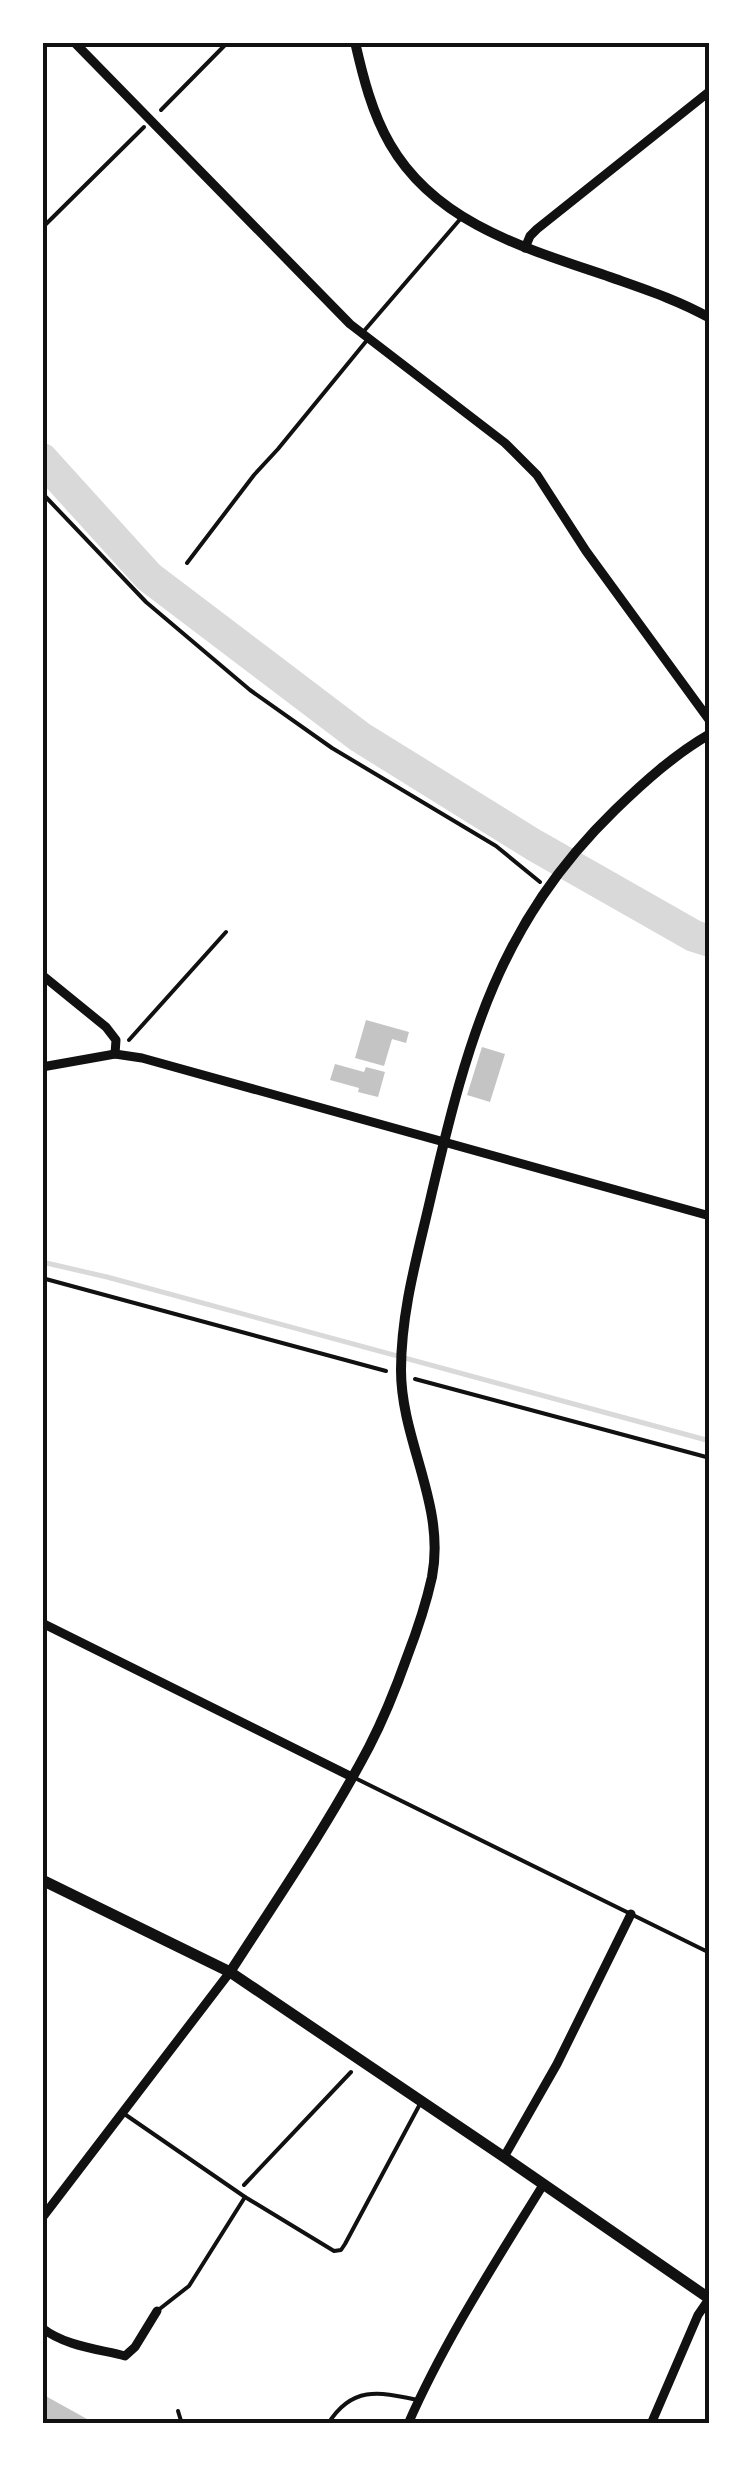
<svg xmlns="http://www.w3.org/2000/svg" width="752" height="2466" font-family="'Alegreya Sans',sans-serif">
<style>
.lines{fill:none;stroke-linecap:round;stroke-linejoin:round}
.stream{stroke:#d9d9d9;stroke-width:5}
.river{stroke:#d9d9d9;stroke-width:32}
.building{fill:#c4c4c4}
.path{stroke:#111;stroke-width:4}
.service{stroke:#111;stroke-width:4}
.minor{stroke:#111;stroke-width:9}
.tertiary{stroke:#111;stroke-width:10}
.secondary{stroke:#111;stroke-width:11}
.neatline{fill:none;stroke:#111;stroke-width:4}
</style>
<rect width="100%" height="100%" fill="#fff"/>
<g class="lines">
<!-- stream -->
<path class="stream" d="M42 1262 107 1277 710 1441"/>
<!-- river -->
<path class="river" d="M42 459 149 577 360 737 534 845 694 936 710 941"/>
</g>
<!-- building -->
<g class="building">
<path d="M366 1020 409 1032 406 1043 392 1039 384 1066 355 1058Z"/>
<path d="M482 1047 505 1054 490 1102 467 1095Z"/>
<path d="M335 1064 364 1072 366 1067 385 1072 378 1097 358 1092 359 1088 330 1080Z"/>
<path d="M42 2394 96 2424H42Z"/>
</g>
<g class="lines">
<!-- path -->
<g class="path">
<path d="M161 110 228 42"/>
<path d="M42 228 144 127"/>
<path d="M42 493 146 602 250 690 332 748 496 846 540 882"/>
<path d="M129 1040 226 932"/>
<path d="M42 1278 386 1371"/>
<path d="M415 1379 710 1458"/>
<path d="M244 2185 351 2072"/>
</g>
<!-- service -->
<g class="service">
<path d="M364 331 462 217"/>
<path d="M187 563 254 475 278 449 368 339"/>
<path d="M357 1779 710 1953"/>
<path d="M123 2113 245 2197 334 2251 341 2250 345 2244 420 2104"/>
<path d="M157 2311 189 2286 245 2197"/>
<path d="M178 2411 182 2424"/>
<path d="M328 2424C352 2385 380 2392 418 2400"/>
</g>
<!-- minor -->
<g class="minor">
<path d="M74 42 350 324 505 443 537 475 586 551 710 721"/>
<path d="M525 248 530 236 537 229 710 91"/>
<path d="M42 975 106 1027 116 1040 115 1054"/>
<path d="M42 1067 115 1054 142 1058 710 1216"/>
<path d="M42 1623 352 1777"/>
<path d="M504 2157 557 2064 631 1914"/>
<path d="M42 2218 230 1972"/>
<path d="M42 2328C65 2346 98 2349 125 2356L135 2347 157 2311"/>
<path d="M408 2424C445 2340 495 2263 543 2185"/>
<path d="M651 2424 698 2315 709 2299"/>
</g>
<!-- tertiary -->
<g class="tertiary">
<path d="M355 42C363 77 372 113 390 144 436 224 528 249 610 277 644 289 678 300 710 318"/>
<path d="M230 1972C277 1899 328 1825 369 1747 384 1718 396 1688 407 1657 417 1631 426 1604 432 1577 446 1505 401 1441 401 1370 401 1309 419 1250 432 1192 468 1039 499 923 615 810 644 782 675 754 710 734"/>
</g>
<!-- secondary -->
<path class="secondary" d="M42 1880 230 1972 504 2157 710 2299"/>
</g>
<!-- border -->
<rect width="752" height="2466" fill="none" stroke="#ffffff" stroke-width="90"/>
<rect x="45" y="45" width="662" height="2376" class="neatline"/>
</svg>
